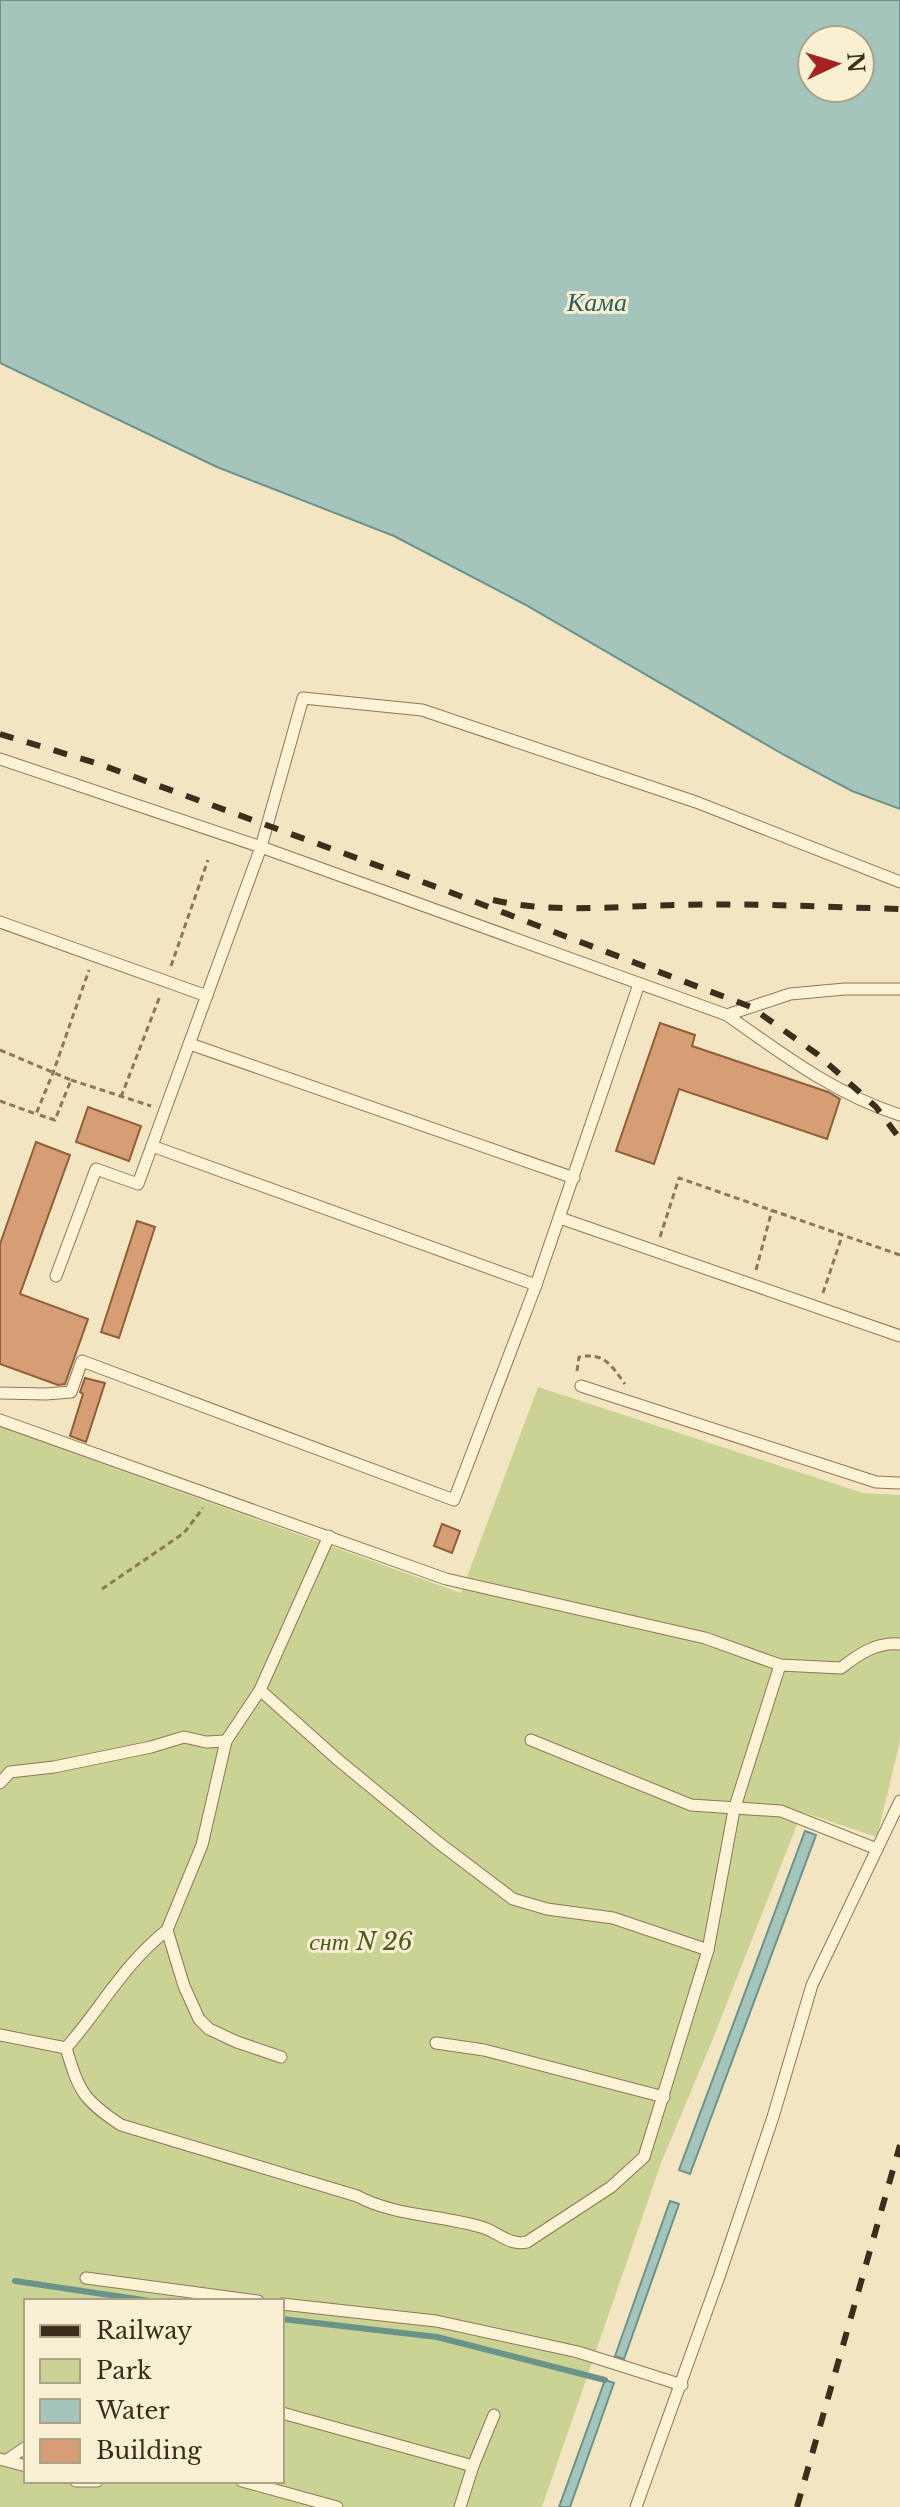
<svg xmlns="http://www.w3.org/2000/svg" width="900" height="2507" viewBox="0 0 900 2507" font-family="'Libre Baskerville',serif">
  <rect width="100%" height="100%" fill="#f3e5c2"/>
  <path fill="#cad294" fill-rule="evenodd" d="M538,1387l325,106 37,2v246l-23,96 -75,-25 -90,229 -51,122 -119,344h-542v-1080l461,166zM26,2301h256v180h-256z"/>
  <g fill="#a5c5bc" stroke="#6a948b" stroke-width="2" fill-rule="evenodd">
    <path d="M0,0h900v809l-48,-18 -66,-35 -262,-152 -130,-68 -177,-69 -217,-104zM860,40v48h-48v-48z"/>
    <path d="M805,1831l11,4 -126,339 -11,-4z"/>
    <path d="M670,2201l9,3 -55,155 -9,-3z"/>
    <path d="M605,2380l9,3 -44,124h-11z"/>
  </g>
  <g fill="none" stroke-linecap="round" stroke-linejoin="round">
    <g stroke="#6a948b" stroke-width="6">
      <path d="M15,2281l135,20"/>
      <path d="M282,2319l155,18 168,43"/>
    </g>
  </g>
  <g fill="#d59e74" stroke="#915e3a" stroke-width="2">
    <path d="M660,1023l35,12 -3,11 136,46 12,7 -13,40 -148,-50 -25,75 -38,-13z"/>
    <path d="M88,1107l53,19 -12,35 -53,-19z"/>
    <path d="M36,1142l34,13 -50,139 68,25 -23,65 -7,1 -58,-21v-120z"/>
    <path d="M137,1221l18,6 -36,111 -18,-6z"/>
    <path d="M85,1378l20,5 -19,59 -16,-6 13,-42 -3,-2z"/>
    <path d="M442,1524l18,7 -8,22 -18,-7z"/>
  </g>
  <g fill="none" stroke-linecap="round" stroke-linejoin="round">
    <defs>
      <g id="service">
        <path d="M0,759l261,88 466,168 63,-21 55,-5h55"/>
        <path d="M0,922l207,74"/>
        <path d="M727,1015c55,39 108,79 173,100"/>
        <path d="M190,1044l384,134"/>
        <path d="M152,1146l384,139"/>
        <path d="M560,1218l340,118"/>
        <path d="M56,1276l40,-107 42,15 123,-337 42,-149 119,12 274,92 204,80"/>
        <path d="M581,1386l295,96 24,1"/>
        <path d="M0,1393l46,1 25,-2 11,-31 372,139 82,-215 103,-301"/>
        <path d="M0,1420l446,159 259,59 75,27 61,3c18,-14 35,-26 59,-24"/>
        <path d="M260,1690l77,69 102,84 74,56 34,10 66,9 95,32"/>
        <path d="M531,1740l160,65 90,6 96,38"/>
        <path d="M0,1783l10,-11 44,-5 97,-20 33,-10 22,5 20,-1"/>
        <path d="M167,1930c-44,35 -65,77 -101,118 13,43 17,52 55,77l236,71c37,20 84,19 124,31 18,5 27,19 46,15l84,-55 33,-30 64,-207 26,-140 46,-145"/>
        <path d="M0,2035l66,13"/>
        <path d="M436,2043l48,7 180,47"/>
        <path d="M281,2057l-44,-15 -28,-13 -10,-10 -15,-33 -17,-56 35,-85 24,-104 34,-51 69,-154"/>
        <path d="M86,2278l172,23"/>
        <path d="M282,2304l154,17 142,31 104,33"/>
        <path d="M282,2413l191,53"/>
        <path d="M0,2459l26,7"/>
        <path d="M7,2460l19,-13"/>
        <path d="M76,2481h21"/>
        <path d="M242,2481l95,26"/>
        <path d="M460,2507l13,-41 21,-51"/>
        <path d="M636,2507l84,-233 53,-157 39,-132 88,-184"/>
      </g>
    </defs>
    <use href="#service" stroke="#8f7657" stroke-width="13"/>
    <g stroke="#8f7657" stroke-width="3" stroke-dasharray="6 4" stroke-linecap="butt">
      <path d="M171,966l37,-106"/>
      <path d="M0,1050l71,30 -16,40 -19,-6"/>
      <path d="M71,1080l80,26"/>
      <path d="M121,1097l39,-101"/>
      <path d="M0,1101l36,13 17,-41 36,-103"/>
      <path d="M660,1237l19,-59 221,77"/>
      <path d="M756,1270l16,-60"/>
      <path d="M823,1293l19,-57"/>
      <path d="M577,1371l2,-14c25,-5 32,8 46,27"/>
      <path d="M102,1589l82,-56 19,-25"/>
    </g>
    <use href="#service" stroke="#fcf2d6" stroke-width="11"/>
    <g stroke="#3d2d1d" stroke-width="6" stroke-dasharray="14 14" stroke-linecap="butt">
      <path d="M0,734l99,30 340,124 312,119 66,47 59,53 24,32"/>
      <path d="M493,900c61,14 123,6 185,5 74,-2 148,2 222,4"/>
      <path d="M797,2507l103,-362"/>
    </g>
  </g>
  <g text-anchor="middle" stroke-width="6" stroke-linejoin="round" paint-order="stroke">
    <g font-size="24" font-style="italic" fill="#4c5c21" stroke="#f9efd2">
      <text x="361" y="1950">снт N 26</text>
    </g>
    <g font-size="26" font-style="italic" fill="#2a5e5c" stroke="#f9efd2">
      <text x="597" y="311">Кама</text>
    </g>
  </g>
  <rect x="24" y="2299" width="260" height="184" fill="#f9efd2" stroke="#aea18a" stroke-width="2"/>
  <rect x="40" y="2325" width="40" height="12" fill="#3d2d1d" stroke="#aea18a" stroke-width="2"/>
  <text x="96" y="2339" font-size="24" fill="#3d2d1d">Railway</text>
  <rect x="40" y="2359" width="40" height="24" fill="#cad294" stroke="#aea18a" stroke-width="2"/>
  <text x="96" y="2379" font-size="24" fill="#3d2d1d">Park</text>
  <rect x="40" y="2399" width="40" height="24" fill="#a5c5bc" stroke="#aea18a" stroke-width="2"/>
  <text x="96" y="2419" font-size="24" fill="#3d2d1d">Water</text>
  <rect x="40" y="2439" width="40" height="24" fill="#d59e74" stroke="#aea18a" stroke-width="2"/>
  <text x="96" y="2459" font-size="24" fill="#3d2d1d">Building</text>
  <g transform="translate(836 64) rotate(86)"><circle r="38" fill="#f9efd2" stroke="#aea18a" stroke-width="2"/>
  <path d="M0-6L14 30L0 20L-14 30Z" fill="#a42220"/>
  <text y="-12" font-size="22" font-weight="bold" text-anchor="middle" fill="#3d2d1d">N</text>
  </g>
</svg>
